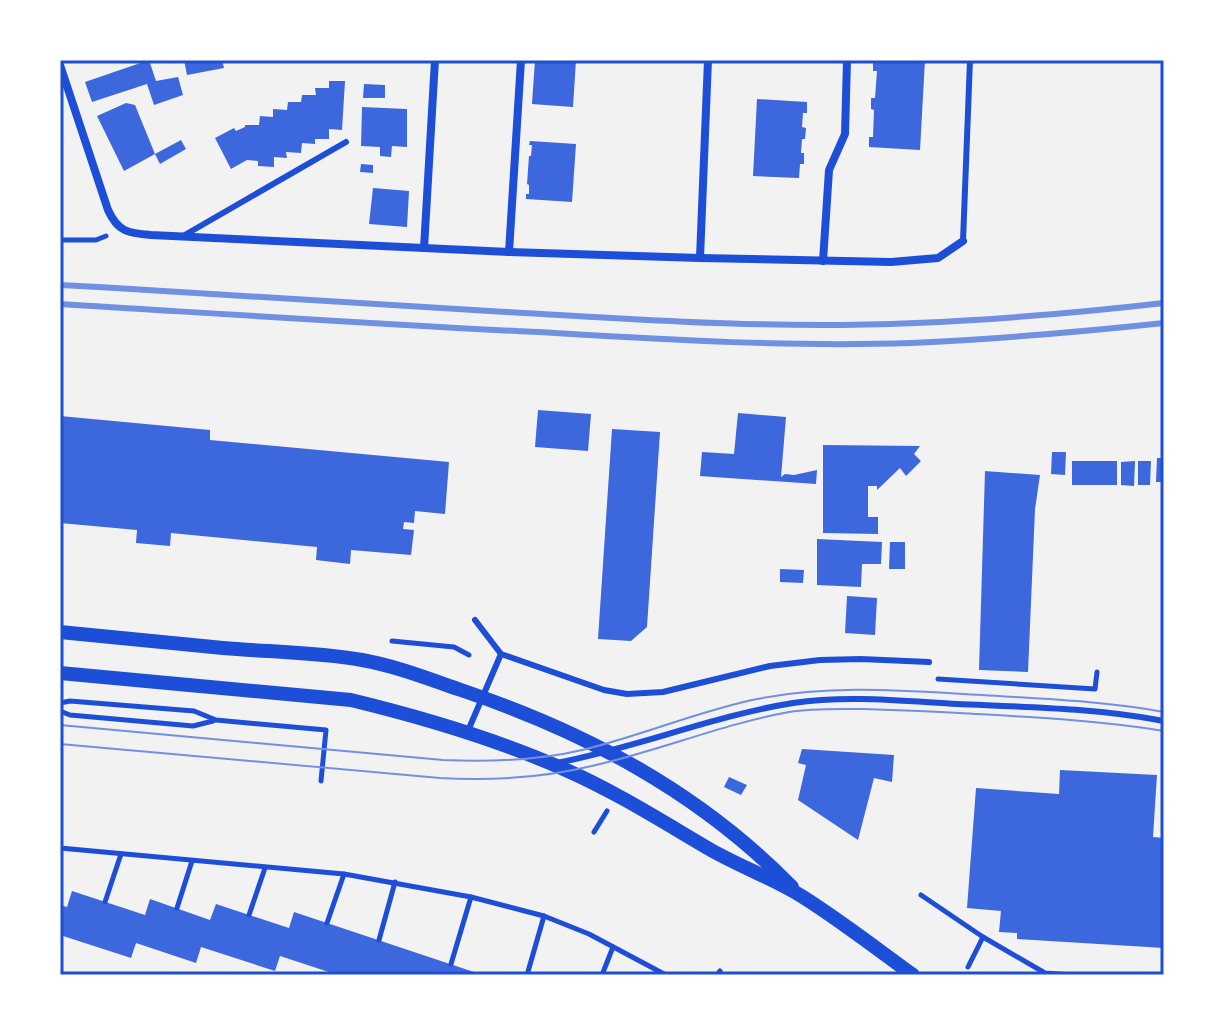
<svg xmlns="http://www.w3.org/2000/svg" width="1224" height="1035" viewBox="0 0 1224 1035" font-family="'Fira Sans',sans-serif">
  <rect width="100%" height="100%" fill="#f2f2f2"/>
  <g fill="#3d67dc">
    <path d="M149,60l7,21 22,-4 5,18 -29,10 -7,-21 -55,18 -7,-20z"/>
    <path d="M184,60h38l2,8 -37,7z"/>
    <path d="M535,60h41l-3,47 -41,-3z"/>
    <path d="M873,60h52l-5,90 -51,-3v-10h4l1,-27 -3,-1v-11h4l2,-27h-4z"/>
    <path d="M329,81h16l-3,49 -13,-1v10h-14v5l-13,-1 -1,10 -15,-1 1,6 -13,-1v10l-16,-1v-5l-11,-1 -16,9 -16,-31 19,-10 2,3 9,-4v-2h14l1,-9 13,1v-8l14,1 1,-8h13l1,-7h14l-1,-7h14z"/>
    <path d="M364,84l21,1v13h-22z"/>
    <path d="M757,99l50,3v11h-4l-1,14 4,1 -1,11h-3l-1,14h3v11h-4l-1,14 -46,-2z"/>
    <path d="M126,103l9,2 20,49 -31,17 -27,-55z"/>
    <path d="M362,107l45,2v38l-15,-1 -1,11 -11,-1v-9l-19,-1z"/>
    <path d="M181,140l5,9 -26,15 -5,-10z"/>
    <path d="M530,141l46,3 -4,58 -46,-3v-5h3v-9l-2,-1 2,-28h2l1,-11h-3z"/>
    <path d="M361,164l12,1v8l-13,-1z"/>
    <path d="M373,188l36,3 -2,36 -38,-3z"/>
    <path d="M538,410l53,4 -3,37 -53,-4z"/>
    <path d="M738,413l48,4 -5,60 4,-3 9,1 23,-5 -1,14 -116,-8 2,-24 32,2z"/>
    <path d="M60,416l150,14v10l239,22 -4,52 -30,-3 -1,12 -10,-1 -1,7 11,1 -3,25 -60,-5 -1,14 -34,-4 1,-13 -146,-14 -1,13 -34,-3 1,-13 -77,-7z"/>
    <path d="M612,429l48,3 -13,195 -16,14 -33,-2z"/>
    <path d="M823,445l97,1 -6,8 7,7 -15,15 -6,-8 -23,22v-4h-9v31h10v17l-55,-1z"/>
    <path d="M1052,452h14l-1,23 -14,-1z"/>
    <path d="M1157,458h7v24h-8z"/>
    <rect x="1072" y="461" width="45" height="24"/>
    <path d="M1135,461l-1,25 -13,-1v-23z"/>
    <path d="M1138,461h13l-1,24h-12z"/>
    <path d="M985,471l55,4 -5,34 -7,163 -49,-2z"/>
    <path d="M817,539l65,3 -1,22h-19l-1,23 -44,-2z"/>
    <path d="M890,542h15v27h-16z"/>
    <path d="M780,569l24,1 -1,13 -23,-1z"/>
    <path d="M847,596l30,2 -2,37 -30,-2z"/>
    <path d="M802,749l92,6 -2,27 -18,-4 -16,62 -60,-40 8,-35 -8,-2z"/>
    <path d="M1060,770l97,5 -4,62 11,1v110l-147,-9v-6l-18,-1 2,-21 -34,-3 9,-120 83,6z"/>
    <path d="M729,777l18,8 -6,10 -17,-8z"/>
    <path d="M72,891l73,24 5,-16 60,21 6,-16 73,24 5,-16 189,63h-145l-58,-19 -5,15 -74,-24 -5,16 -60,-20 -5,15 -71,-23v-30l7,2z"/>
  </g>
  <g fill="none" stroke-linecap="round" stroke-linejoin="round">
    <g stroke="#1d4ed8" stroke-width="5">
      <path d="M60,240h36l10,-4"/>
      <path d="M392,641l62,6 15,8"/>
      <path d="M938,679l157,10 2,-17"/>
      <path d="M60,703l10,-2 124,10 22,9 110,10 -5,51"/>
      <path d="M60,711l10,4 123,11 20,-5"/>
      <path d="M594,832l13,-21"/>
      <path d="M60,848l284,26 127,23 73,19 45,18 77,41"/>
      <path d="M921,895l62,42 62,36 28,2"/>
      <path d="M105,902l16,-48"/>
      <path d="M177,908l15,-47"/>
      <path d="M249,915l16,-47"/>
      <path d="M327,923l17,-49"/>
      <path d="M379,940l16,-58"/>
      <path d="M451,964l20,-67"/>
      <path d="M968,967l15,-30"/>
      <path d="M527,975l17,-59"/>
      <path d="M602,975l11,-28"/>
      <path d="M717,975l3,-4"/>
    </g>
    <g stroke="#1d4ed8" stroke-width="6">
      <path d="M183,236l163,-94"/>
      <path d="M963,241l7,-181"/>
      <path d="M475,620l26,34 103,36 23,4 36,-2 107,-26 50,-6 41,-1 68,3"/>
      <path d="M467,733l34,-79"/>
      <path d="M556,763c80,-15 156,-47 237,-60 54,-8 110,-2 164,1 69,3 139,4 207,17"/>
    </g>
    <g stroke="#1d4ed8" stroke-width="8">
      <path d="M60,65l48,145c10,22 20,23 43,25l358,17 191,6 191,4 47,-4 25,-17"/>
      <path d="M424,248l11,-188"/>
      <path d="M509,252l12,-192"/>
      <path d="M700,258l8,-198"/>
      <path d="M823,261l6,-91 16,-36 2,-74"/>
    </g>
    <g stroke="#1d4ed8" stroke-width="14">
      <path d="M60,632c54,5 109,11 163,16 47,4 93,4 139,12 34,6 67,19 99,30 125,42 238,102 331,197"/>
      <path d="M60,673l291,27c70,17 150,41 215,70 50,22 97,52 145,80 30,17 63,29 92,47 38,24 74,52 110,78"/>
    </g>
    <g stroke="#7290e2" stroke-width="2">
      <path d="M60,725l383,35c46,2 93,1 139,-10 59,-14 116,-39 175,-51 75,-15 150,-8 225,-4 61,4 122,6 182,17"/>
      <path d="M60,744l380,34c53,3 104,0 156,-13 65,-15 127,-41 193,-53 24,-4 49,-3 73,-3 32,1 64,2 97,4 68,4 137,7 205,18"/>
    </g>
    <g stroke="#7290e2" stroke-width="6">
      <path d="M60,285c149,8 298,18 446,27 105,6 210,13 314,13 115,0 230,-9 344,-22"/>
      <path d="M60,304c165,10 330,21 495,29 118,7 237,14 356,10 85,-4 169,-11 253,-20"/>
    </g>
  </g>
  <rect width="1224" height="1035" fill="none" stroke="#ffffff" stroke-width="124"/>
  <rect x="62" y="62" width="1100" height="911" fill="none" stroke="#1d4ed8" stroke-width="3"/>
</svg>
